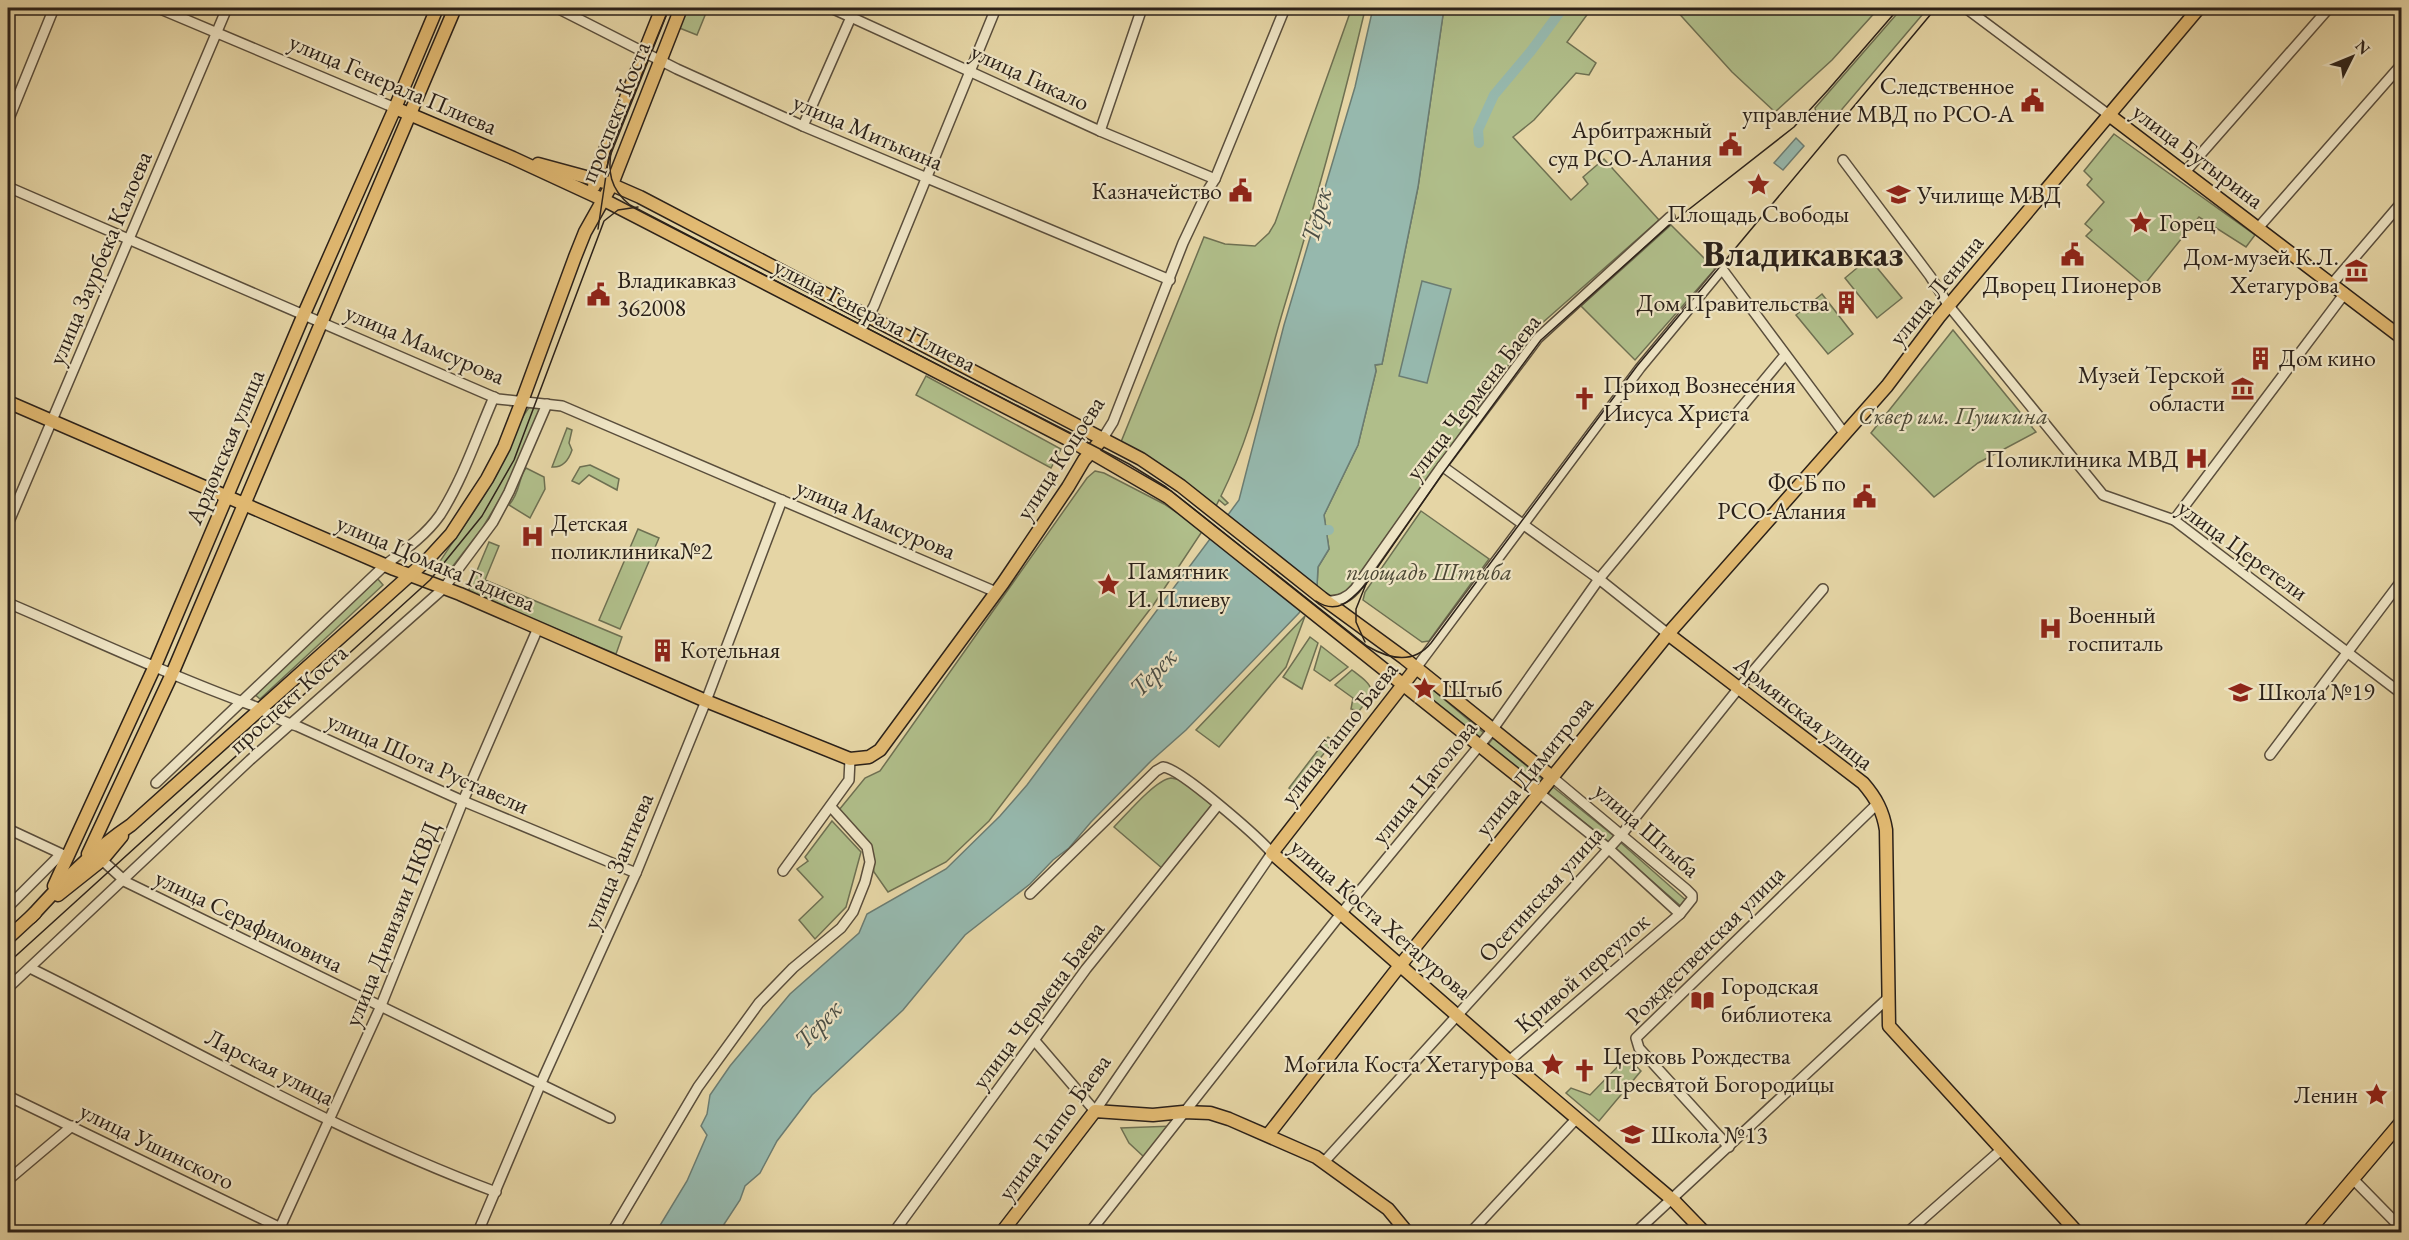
<svg xmlns="http://www.w3.org/2000/svg" width="2409" height="1240" viewBox="0 0 2409 1240" font-family="'EB Garamond',serif">
  <rect width="100%" height="100%" fill="#e5d5a5"/>
  <filter id="stains"><feTurbulence type="fractalNoise" baseFrequency=".00333" numOctaves="4"/><feColorMatrix values="0 0 0 0 .2 0 0 0 0 .09 0 0 0 0 .02 0 0 0 .5 -.17"/></filter>
  <radialGradient id="worn" r=".72"><stop offset=".6" stop-color="#630" stop-opacity="0"/><stop offset="1" stop-color="#630" stop-opacity=".3"/></radialGradient>
  <g fill="#b0be8a" stroke="#6e7052" stroke-width="1.5">
    <path d="M686,8h22l-11,27 -20,-8z"/>
    <path d="M1444,8h148l-25,34 29,21 -7,12 -13,-2 -42,47 -21,17 58,63 17,-16 -5,-7 21,-18 55,61 -127,112 -178,250 -9,10 -13,6 -15,-11 1,-20 11,-18 -5,-34 34,-70 18,-74 -1,-6 7,-1 36,-177z"/>
    <path d="M1674,8h205l-47,52 -57,52 -43,-40z"/>
    <path d="M1902,8h26l-96,113 -15,-4 -2,-9z"/>
    <path d="M1351,10l13,4c-24,101 -52,201 -82,300 -18,62 -32,124 -61,182l7,7 -3,2 -6,-5 -4,8 -34,-30 -60,-36 83,-205 21,7 30,2 14,-13 6,-10z"/>
    <path d="M2114,134l141,101 -9,12 -47,-30 -55,68 -58,-49 6,-6 -7,-6 19,-22 -17,-17 5,-6 -8,-8z"/>
    <path d="M1671,225l44,44 -80,91 -54,-54z"/>
    <path d="M1869,258l33,40 -25,20 -32,-40z"/>
    <path d="M1822,294l31,40 -25,20 -32,-39z"/>
    <path d="M1953,330l83,102 -58,31 -44,34 -63,-64z"/>
    <path d="M926,376l135,73 -10,19 -135,-73z"/>
    <path d="M531,405l11,4 -31,71 -28,47 -37,48 -5,-2 -4,-7c19,-30 42,-59 59,-90 12,-23 19,-51 35,-71z"/>
    <path d="M567,428l5,2 -3,13 3,7c-3,9 -9,18 -20,17z"/>
    <path d="M590,465l29,14 -2,11 -28,-15 -10,9 -7,-3 8,-14z"/>
    <path d="M526,468l18,9 1,12 -15,29 -21,-13c12,-14 9,-27 17,-37z"/>
    <path d="M1095,471l9,2 60,31 39,26 -49,74 -165,217 -43,41 -58,30 -14,-20 -7,-32 -28,-30 26,-32 15,-7 207,-293z"/>
    <path d="M1421,511l68,48 -60,82 -7,1 -59,-42 2,-8z"/>
    <path d="M638,529l21,9 -39,91 -21,-9z"/>
    <path d="M489,542l10,4 -14,34 137,57 -6,17 -148,-62z"/>
    <path d="M377,578l6,7 -123,114 -7,-6z"/>
    <path d="M1305,616l-19,51 -67,80 -23,-17z"/>
    <path d="M1310,637l8,6 -16,46 -19,-12z"/>
    <path d="M1321,646l27,21 -18,14 -16,-11z"/>
    <path d="M1352,670c22,17 25,18 7,41l-8,-2 2,-11 -18,-13z"/>
    <path d="M1426,684l59,50 -4,6 -61,-50z"/>
    <path d="M1328,737l6,4 -40,50 -5,-3z"/>
    <path d="M1493,738l53,44 -6,7 -53,-43z"/>
    <path d="M1171,778l10,2 32,26 -50,63 -49,-42c12,-12 41,-47 57,-49z"/>
    <path d="M1553,787l62,50 -5,6 -62,-50z"/>
    <path d="M832,821l29,31 -15,55 -31,32 -16,-19 24,-23 -26,-28 11,-8 -3,-4z"/>
    <path d="M1620,842l68,60 -5,6 -69,-60z"/>
    <path d="M1627,1057l14,14 -42,50 -33,-28 5,-5 19,7z"/>
    <path d="M1173,1126l-29,31 -15,-14 -8,-15z"/>
  </g>
  <g fill="#96b8ad" stroke="#6b7c72" stroke-width="1.5">
    <path d="M1373,8h71l-26,179 -36,177 -7,1 1,6 -18,74 -34,70 5,34 -11,18 -1,20 -18,26 -113,117 -35,31 -60,61 -22,26 -16,12 -23,24 -65,51 -62,75 -91,85 -35,46 -17,32 -15,13 -5,14 -21,32h-63l31,-51 20,-46 -6,-9 6,-12 3,-19 20,-29 60,-72 69,-61 8,-19 79,-45 54,-53 27,-31 212,-285 45,-175 71,-238z"/>
    <path d="M1796,138l8,8 -21,24 -9,-7z"/>
    <path d="M1422,281l29,8 -24,94 -28,-7z"/>
  </g>
  <path fill="#e5d5a5" d="M1225,514l94,75 -16,24 -95,-77z"/>
  <g fill="none" stroke-linecap="round" stroke-linejoin="round">
    <g stroke="#96b8ad" stroke-width="10">
      <path d="M1479,143l-1,-13 16,-35 37,-44 32,-43"/>
      <path d="M1311,531l18,-1"/>
    </g>
    <defs>
      <g id="minor">
        <path d="M158,8l237,100"/>
        <path d="M557,8l120,61 126,57 367,154"/>
        <path d="M831,8l269,123 115,48"/>
        <path d="M1967,9l142,106"/>
        <path d="M8,121l46,-113"/>
        <path d="M803,126l52,-118"/>
        <path d="M1100,131l42,-123"/>
        <path d="M1843,160l87,116 19,30 154,189 71,25 228,174"/>
        <path d="M2185,172l144,-164"/>
        <path d="M8,187l490,212 64,7 434,186"/>
        <path d="M2258,228l144,-164"/>
        <path d="M2332,284l70,-82"/>
        <path d="M860,331l14,-25 122,-298"/>
        <path d="M1103,438l10,-16 70,-179 25,-53 7,-11 70,-171"/>
        <path d="M1442,466l157,113 69,55"/>
        <path d="M2174,520l171,-227"/>
        <path d="M8,524l219,-516"/>
        <path d="M1327,601c12,0 20,-3 28,-12l84,-119 99,-132 132,-121"/>
        <path d="M8,603c80,34 160,72 243,102 16,6 29,17 46,21l166,75 173,72"/>
        <path d="M1416,668l224,-300 82,-99 122,164"/>
        <path d="M2270,755l132,-175"/>
        <path d="M156,783l229,-218c20,-15 41,-30 55,-50 23,-36 37,-79 54,-118"/>
        <path d="M1539,793l70,56 71,65"/>
        <path d="M8,829l58,27"/>
        <path d="M102,860l24,22 484,236"/>
        <path d="M783,871l66,-91 1,-21"/>
        <path d="M1030,894l126,-123 7,-4c17,1 95,70 109,86l-177,258 -60,-70"/>
        <path d="M8,907l53,-53"/>
        <path d="M30,968c154,76 305,164 466,224"/>
        <path d="M8,988l242,-228 194,-172 49,-66 16,-30 38,-88"/>
        <path d="M1509,1061l171,-147 12,-15v-4l-6,-6 -134,-112"/>
        <path d="M8,1096l281,136"/>
        <path d="M1729,1147l-90,-99 -3,-10 242,-235"/>
        <path d="M1324,1162l298,-328 116,-145 85,-100"/>
        <path d="M2352,1178l50,51"/>
        <path d="M8,1180l64,-54"/>
        <path d="M278,1232l102,-224 83,-207 75,-173"/>
        <path d="M478,1232l63,-149 95,-210 70,-172 76,-201"/>
        <path d="M612,1232l86,-145 61,-84 34,-35 48,-40 12,-16 12,-30 5,-20 -3,-15 -36,-40"/>
        <path d="M894,1232l192,-263 132,-164"/>
        <path d="M1090,1232l246,-312 157,-191 106,-150 186,-224"/>
        <path d="M1471,1232l106,-114"/>
        <path d="M1636,1232l252,-234"/>
        <path d="M1908,1232l93,-82"/>
      </g>
      <g id="major">
        <path d="M395,108l118,50 93,43 469,242 93,54 371,296"/>
        <path d="M2109,115l293,223"/>
        <path d="M538,164l70,19 32,14 501,262 40,27 141,112 82,60 148,119"/>
        <path d="M594,186l10,-33 58,-145"/>
        <path d="M8,402l386,167 66,25 246,107 144,58 19,-2 11,-7 123,-167 65,-96 16,-27 19,-22"/>
        <path d="M1668,634l195,149c13,15 20,28 23,47l3,196 188,206"/>
        <path d="M1416,668l-144,185 237,208 166,141 29,30"/>
        <path d="M88,854l84,-180 283,-666"/>
        <path d="M54,886l101,-220 149,-352 91,-206 42,-100"/>
        <path d="M58,895l44,-35 20,-24"/>
        <path d="M31,917c31,-34 61,-66 100,-92l298,-267 22,-24 36,-55 17,-32 18,-46 53,-144 10,-25 27,-48 69,-176"/>
        <path d="M8,938l27,-25"/>
        <path d="M1268,1135l126,-162 274,-339 219,-248 52,-69 260,-309"/>
        <path d="M1002,1232l93,-121 58,4 30,-3 27,1 19,6 87,38 72,52 19,23"/>
        <path d="M2308,1232l94,-111"/>
      </g>
    </defs>
    <use href="#minor" stroke="#5a4e3c" stroke-width="12"/>
    <use href="#major" stroke="#2b2119" stroke-width="15"/>
    <use href="#minor" stroke="#eee4c4" stroke-width="9"/>
    <use href="#major" stroke="#e2ba72" stroke-width="12"/>
    <g stroke="#2b2119" stroke-width="1.5">
      <path d="M612,147c-5,24 -2,42 18,58l499,259 37,23 201,159c22,13 46,19 64,-3l206,-277 299,-358"/>
      <path d="M598,229l11,-74 60,-147"/>
      <path d="M1316,601c22,15 36,-2 50,-17"/>
      <path d="M1365,642l-9,-20v-13l10,-25 77,-111 98,-133 133,-119 120,-94 34,-37 71,-82"/>
      <path d="M8,963l422,-383 52,-64 32,-56 90,-239 14,-11 20,-3"/>
    </g>
  </g>
  <defs>
    <symbol id="civic-bare" viewBox="-9 -9 18 18"><path d="M-.6-6.5H3V-4.5H.6V-3L4-1V1h2V6H-6V1h2V-1L-.6-3ZM-1.2 2.5V6h2.4V2.5Z" fill="#8f2418" stroke="#eee4c4" stroke-width="2.5" paint-order="stroke"/></symbol>
    <symbol id="sight-bare" viewBox="-9 -9 18 18"><path d="M0-6L1.8-2.2L6-1.7L2.9 1.2L3.7 5.4L0 3.3L-3.7 5.4L-2.9 1.2L-6-1.7L-1.8-2.2Z" fill="#8f2418" stroke="#eee4c4" stroke-width="2.5" paint-order="stroke"/></symbol>
    <symbol id="university-bare" viewBox="-9 -9 18 18"><path d="M0-5L7-2L0 1L-7-2ZM-4 1L0 2.5L4 1V4Q0 6-4 4Z" fill="#8f2418" stroke="#eee4c4" stroke-width="2.5" paint-order="stroke"/></symbol>
    <symbol id="museum-bare" viewBox="-9 -9 18 18"><path d="M0-6L6-3V-2H-6V-3ZM-5-1h2V3h-2ZM-1-1h2V3h-2ZM3-1h2V3H3ZM-6 4H6V6H-6Z" fill="#8f2418" stroke="#eee4c4" stroke-width="2.5" paint-order="stroke"/></symbol>
    <symbol id="building-bare" viewBox="-9 -9 18 18"><path d="M-4-6H4V6H1V3H-1V6H-4ZM-2.5-4.3h1.7v1.8h-1.7ZM.8-4.3h1.7v1.8H.8ZM-2.5-1h1.7V.8h-1.7ZM.8-1h1.7V.8H.8Z" fill="#8f2418" stroke="#eee4c4" stroke-width="2.5" paint-order="stroke"/></symbol>
    <symbol id="church-bare" viewBox="-9 -9 18 18"><path d="M-1.2-6h2.4v3.5h3.3v2.4h-3.3V6h-2.4V-.1h-3.3v-2.4h3.3Z" fill="#8f2418" stroke="#eee4c4" stroke-width="2.5" paint-order="stroke"/></symbol>
    <symbol id="hospital-bare" viewBox="-9 -9 18 18"><path d="M-5-5h3v3.5h4V-5h3V5h-3V1.5h-4V5h-3Z" fill="#8f2418" stroke="#eee4c4" stroke-width="2.5" paint-order="stroke"/></symbol>
    <symbol id="school-bare" viewBox="-9 -9 18 18"><path d="M0-5L7-2L0 1L-7-2ZM-4 1L0 2.5L4 1V4Q0 6-4 4Z" fill="#8f2418" stroke="#eee4c4" stroke-width="2.5" paint-order="stroke"/></symbol>
    <symbol id="library-bare" viewBox="-9 -9 18 18"><path d="M-6-4Q-3-5.5-.7-3.5V5Q-3 3-6 4ZM6-4Q3-5.5 .7-3.5V5Q3 3 6 4Z" fill="#8f2418" stroke="#eee4c4" stroke-width="2.5" paint-order="stroke"/></symbol>
  </defs>
  <g fill-rule="evenodd">
    <use href="#civic-bare" x="2016" y="84" width="33" height="33"/>
    <use href="#civic-bare" x="1714" y="128" width="33" height="33"/>
    <use href="#sight-bare" x="1742" y="168" width="33" height="33"/>
    <use href="#civic-bare" x="1224" y="174" width="33" height="33"/>
    <use href="#university-bare" x="1882" y="178" width="33" height="33"/>
    <use href="#sight-bare" x="2124" y="206" width="33" height="33"/>
    <use href="#civic-bare" x="2056" y="238" width="33" height="33"/>
    <use href="#museum-bare" x="2340" y="254" width="33" height="33"/>
    <use href="#civic-bare" x="582" y="278" width="33" height="33"/>
    <use href="#building-bare" x="1830" y="286" width="33" height="33"/>
    <use href="#building-bare" x="2244" y="342" width="33" height="33"/>
    <use href="#museum-bare" x="2226" y="372" width="33" height="33"/>
    <use href="#church-bare" x="1568" y="382" width="33" height="33"/>
    <use href="#hospital-bare" x="2180" y="442" width="33" height="33"/>
    <use href="#civic-bare" x="1848" y="480" width="33" height="33"/>
    <use href="#hospital-bare" x="516" y="520" width="33" height="33"/>
    <use href="#sight-bare" x="1092" y="568" width="33" height="33"/>
    <use href="#hospital-bare" x="2034" y="612" width="33" height="33"/>
    <use href="#building-bare" x="646" y="634" width="33" height="33"/>
    <use href="#sight-bare" x="1408" y="672" width="33" height="33"/>
    <use href="#school-bare" x="2224" y="676" width="33" height="33"/>
    <use href="#library-bare" x="1686" y="984" width="33" height="33"/>
    <use href="#sight-bare" x="1536" y="1048" width="33" height="33"/>
    <use href="#church-bare" x="1568" y="1054" width="33" height="33"/>
    <use href="#sight-bare" x="2360" y="1078" width="33" height="33"/>
    <use href="#school-bare" x="1616" y="1118" width="33" height="33"/>
  </g>
  <g text-anchor="middle" stroke-width="4.5" stroke-linejoin="round" paint-order="stroke">
    <g font-size="24" fill="#2b2119" stroke="#eee4c4">
      <text transform="translate(1030 77) rotate(25)" y="8">улица Гикало</text>
      <text transform="translate(393 84) rotate(23)" y="8">улица Генерала Плиева</text>
      <text transform="translate(615 112) rotate(-68)" y="8">проспект Коста</text>
      <text transform="translate(868 132) rotate(23)" y="8">улица Митькина</text>
      <text transform="translate(2198 156) rotate(37)" y="8">улица Бутырина</text>
      <text transform="translate(100 258) rotate(-67)" y="8">улица Заурбека Калоева</text>
      <text transform="translate(1936 290) rotate(-51)" y="8">улица Ленина</text>
      <text transform="translate(875 315) rotate(27)" y="8">улица Генерала Плиева</text>
      <text transform="translate(425 344) rotate(23)" y="8">улица Мамсурова</text>
      <text transform="translate(1473 397) rotate(-52)" y="8">улица Чермена Баева</text>
      <text transform="translate(225 447) rotate(-67)" y="8">Ардонская улица</text>
      <text transform="translate(1060 458) rotate(-57)" y="8">улица Коцоева</text>
      <text transform="translate(876 519) rotate(23)" y="8">улица Мамсурова</text>
      <text transform="translate(2243 550) rotate(36)" y="8">улица Церетели</text>
      <text transform="translate(436 563) rotate(23)" y="8">улица Цомака Гадиева</text>
      <text transform="translate(288 699) rotate(-42)" y="8">проспект Коста</text>
      <text transform="translate(1804 713) rotate(38)" y="8">Армянская улица</text>
      <text transform="translate(1339 733) rotate(-52)" y="8">улица Гаппо Баева</text>
      <text transform="translate(428 763) rotate(24)" y="8">улица Шота Руставели</text>
      <text transform="translate(1534 766) rotate(-51)" y="8">улица Димитрова</text>
      <text transform="translate(1424 782) rotate(-51)" y="8">улица Цаголова</text>
      <text transform="translate(1647 830) rotate(41)" y="8">улица Штыба</text>
      <text transform="translate(618 861) rotate(-67)" y="8">улица Зангиева</text>
      <text transform="translate(1541 894) rotate(-48)" y="8">Осетинская улица</text>
      <text transform="translate(1381 919) rotate(41)" y="8">улица Коста Хетагурова</text>
      <text transform="translate(249 921) rotate(26)" y="8">улица Серафимовича</text>
      <text transform="translate(392 924) rotate(-68)" y="8">улица Дивизии НКВД</text>
      <text transform="translate(1705 945) rotate(-45)" y="8">Рождественская улица</text>
      <text transform="translate(1582 973) rotate(-41)" y="8">Кривой переулок</text>
      <text transform="translate(1038 1005) rotate(-53)" y="8">улица Чермена Баева</text>
      <text transform="translate(270 1067) rotate(27)" y="8">Ларская улица</text>
      <text transform="translate(1054 1127) rotate(-54)" y="8">улица Гаппо Баева</text>
      <text transform="translate(157 1146) rotate(26)" y="8">улица Ушинского</text>
    </g>
    <g font-size="24" fill="#2b2119" stroke="#eee4c4" text-anchor="start">
      <text x="2014" y="94" text-anchor="end">Следственное<tspan x="2014" dy="28">управление МВД по РСО-А</tspan></text>
      <text x="1712" y="138" text-anchor="end">Арбитражный<tspan x="1712" dy="28">суд РСО-Алания</tspan></text>
      <text x="1222" y="199" text-anchor="end">Казначейство</text>
      <text x="1917" y="203">Училище МВД</text>
      <text x="1758" y="222" text-anchor="middle">Площадь Свободы</text>
      <text x="2159" y="231">Горец</text>
      <text x="2339" y="265" text-anchor="end">Дом-музей К.Л.<tspan x="2339" dy="28">Хетагурова</tspan></text>
      <text x="617" y="288">Владикавказ<tspan x="617" dy="28">362008</tspan></text>
      <text x="2072" y="293" text-anchor="middle">Дворец Пионеров</text>
      <text x="1829" y="311" text-anchor="end">Дом Правительства</text>
      <text x="2279" y="366">Дом кино</text>
      <text x="2225" y="383" text-anchor="end">Музей Терской<tspan x="2225" dy="28">области</tspan></text>
      <text x="1603" y="393">Приход Вознесения<tspan x="1603" dy="28">Иисуса Христа</tspan></text>
      <text x="2179" y="467" text-anchor="end">Поликлиника МВД</text>
      <text x="1846" y="491" text-anchor="end">ФСБ по<tspan x="1846" dy="28">РСО-Алания</tspan></text>
      <text x="551" y="531">Детская<tspan x="551" dy="28">поликлиника№2</tspan></text>
      <text x="1127" y="579">Памятник<tspan x="1127" dy="28">И. Плиеву</tspan></text>
      <text x="2068" y="623">Военный<tspan x="2068" dy="28">госпиталь</tspan></text>
      <text x="680" y="658">Котельная</text>
      <text x="1442" y="697">Штыб</text>
      <text x="2258" y="700">Школа №19</text>
      <text x="1721" y="994">Городская<tspan x="1721" dy="28">библиотека</tspan></text>
      <text x="1603" y="1064">Церковь Рождества<tspan x="1603" dy="28">Пресвятой Богородицы</tspan></text>
      <text x="1534" y="1072" text-anchor="end">Могила Коста Хетагурова</text>
      <text x="2358" y="1103" text-anchor="end">Ленин</text>
      <text x="1651" y="1143">Школа №13</text>
    </g>
    <g font-size="24" font-style="italic" fill="#4c4835" stroke="#eee4c4">
      <text x="1953" y="424">Сквер им. Пушкина</text>
      <text x="1429" y="580">площадь Штыба</text>
    </g>
    <g font-size="26" font-style="italic" fill="#4b4e45" stroke="#eee4c4">
      <text transform="translate(1316 215) rotate(-75)" y="9">Терек</text>
      <text transform="translate(1153 672) rotate(-46)" y="9">Терек</text>
      <text transform="translate(818 1024) rotate(-46)" y="9">Терек</text>
    </g>
    <g font-size="36" font-weight="bold" fill="#2b2119" stroke="#eee4c4">
      <text x="1803" y="266">Владикавказ</text>
    </g>
  </g>
  <rect width="2409" height="1240" fill="none" stroke="#e5d5a5" stroke-width="30"/>
  <rect x="9" y="9" width="2391" height="1222" fill="none" stroke="#2b2119" stroke-width="3"/>
  <rect x="15" y="15" width="2379" height="1210" fill="none" stroke="#2b2119" stroke-width="1.5"/>
  <g transform="translate(2352 57) rotate(47)" stroke="#eee4c4" stroke-width="4.5" paint-order="stroke">
  <path d="M0-4.5L10 22L0 15L-10 22Z" fill="#2b2119"/>
  <text y="-9" font-size="16" font-weight="bold" text-anchor="middle" fill="#2b2119">N</text>
  </g>
  <rect width="100%" height="100%" filter="url(#stains)"/>
  <rect width="100%" height="100%" fill="url(#worn)"/>
</svg>
